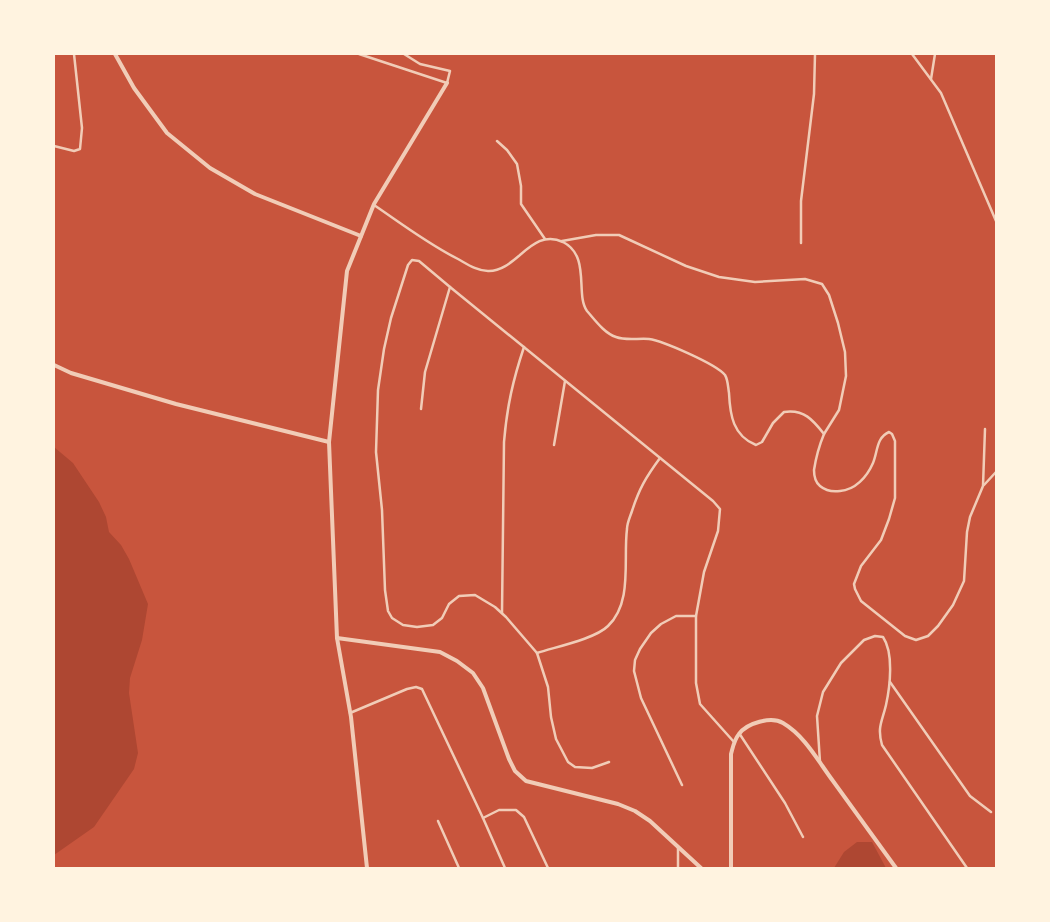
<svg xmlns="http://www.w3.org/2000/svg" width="1050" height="922" viewBox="0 0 1050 922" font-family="Raleway,sans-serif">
  <rect width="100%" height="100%" fill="#c8553d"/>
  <g fill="#ae4732">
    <path d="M54,447l19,16 26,39 7,15 3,15 12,13 8,14 19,45 -6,36 -12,38 -1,15 9,60 -4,16 -40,58 -40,28z"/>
    <path d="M857,842h15l14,26h-52l10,-16z"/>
  </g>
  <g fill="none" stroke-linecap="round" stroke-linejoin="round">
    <g stroke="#f1ccb7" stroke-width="2.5">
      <path d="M359,54l88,29 3,-12 -30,-7 -16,-10"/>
      <path d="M912,54l29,39 55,128"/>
      <path d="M931,79l4,-25"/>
      <path d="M497,141l10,9 10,14 4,22v18l24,35"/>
      <path d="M54,146l20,5 6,-2 2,-21 -8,-74"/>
      <path d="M374,205c28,19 54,39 84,54 9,5 19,12 30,12 29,1 43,-44 75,-29 28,14 12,53 24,69 8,9 17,22 29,26 10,4 22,1 33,2 14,2 67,25 76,36 3,5 3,12 4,18 1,22 4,43 27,52l6,-3 11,-19 11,-11c20,-3 29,8 40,22 -5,12 -8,23 -10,36 0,6 1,12 6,16 6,5 13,6 20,5 15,-1 27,-14 33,-28 5,-12 3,-25 16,-31l3,2 3,7v57l-6,21 -8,21 -20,26 -7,18 1,5 6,12 44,35 11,4 12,-4 10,-10 15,-21 11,-24 3,-49 3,-15 13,-31 2,-57"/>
      <path d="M562,241l34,-6h23l67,31 33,11 36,5 50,-3 17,5 7,11 9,28 7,29 1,24 -7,34 -15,24"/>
      <path d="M801,243v-42l13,-107 1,-40"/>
      <path d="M421,409l4,-37 25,-85"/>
      <path d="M554,445l11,-64"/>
      <path d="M984,485l12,-13"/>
      <path d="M502,613l2,-171c3,-36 9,-62 20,-95"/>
      <path d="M537,653c18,-6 58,-14 71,-27 25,-24 15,-66 19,-97 0,-6 3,-12 5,-18 7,-22 14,-34 28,-53"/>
      <path d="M890,682l80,114 21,16"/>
      <path d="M350,713l57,-24 9,-2 6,2 61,129"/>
      <path d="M739,733l46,70 18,34"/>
      <path d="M609,762l-17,6 -17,-1 -7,-5 -12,-23 -5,-22 -3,-30 -11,-34 -31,-36 -11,-10 -20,-12 -16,1 -10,8 -7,14 -9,7 -16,2 -14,-2 -11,-7 -4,-7 -3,-21 -3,-80 -6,-58 2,-62 6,-41 7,-31 17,-53 4,-5 7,1 31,26 263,214 7,8 -2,22 -14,41 -8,44v67l4,21 34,38"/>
      <path d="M820,762l-3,-46 6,-24 18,-29 23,-23 11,-4 8,1c11,16 7,50 3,68 -4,17 -9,22 -4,40l85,123"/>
      <path d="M682,785l-41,-87 -7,-27 1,-11 5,-11 11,-16 10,-9 15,-8h20"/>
      <path d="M438,821l21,47"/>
      <path d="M678,847v21"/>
      <path d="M505,868l-22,-50 16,-8h17l8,7 24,51"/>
    </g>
    <g stroke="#f1ccb7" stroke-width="4">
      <path d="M115,54l19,34 33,45 43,35 45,26 106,42"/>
      <path d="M447,83l-73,121 -27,67 -18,171 8,196 103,14 17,9 16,12 10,15 26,71 6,12 11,10 92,23 17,7 15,10 51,47"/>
      <path d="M54,365l17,8 105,31 153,38"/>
      <path d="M337,638l14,79 16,151"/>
      <path d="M731,868v-114c2,-7 3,-14 8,-20 8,-11 32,-18 44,-11 22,13 35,38 50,58 21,29 42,58 63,87"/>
    </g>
  </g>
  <rect width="1050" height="922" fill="none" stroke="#fff3e0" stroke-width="110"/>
</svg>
